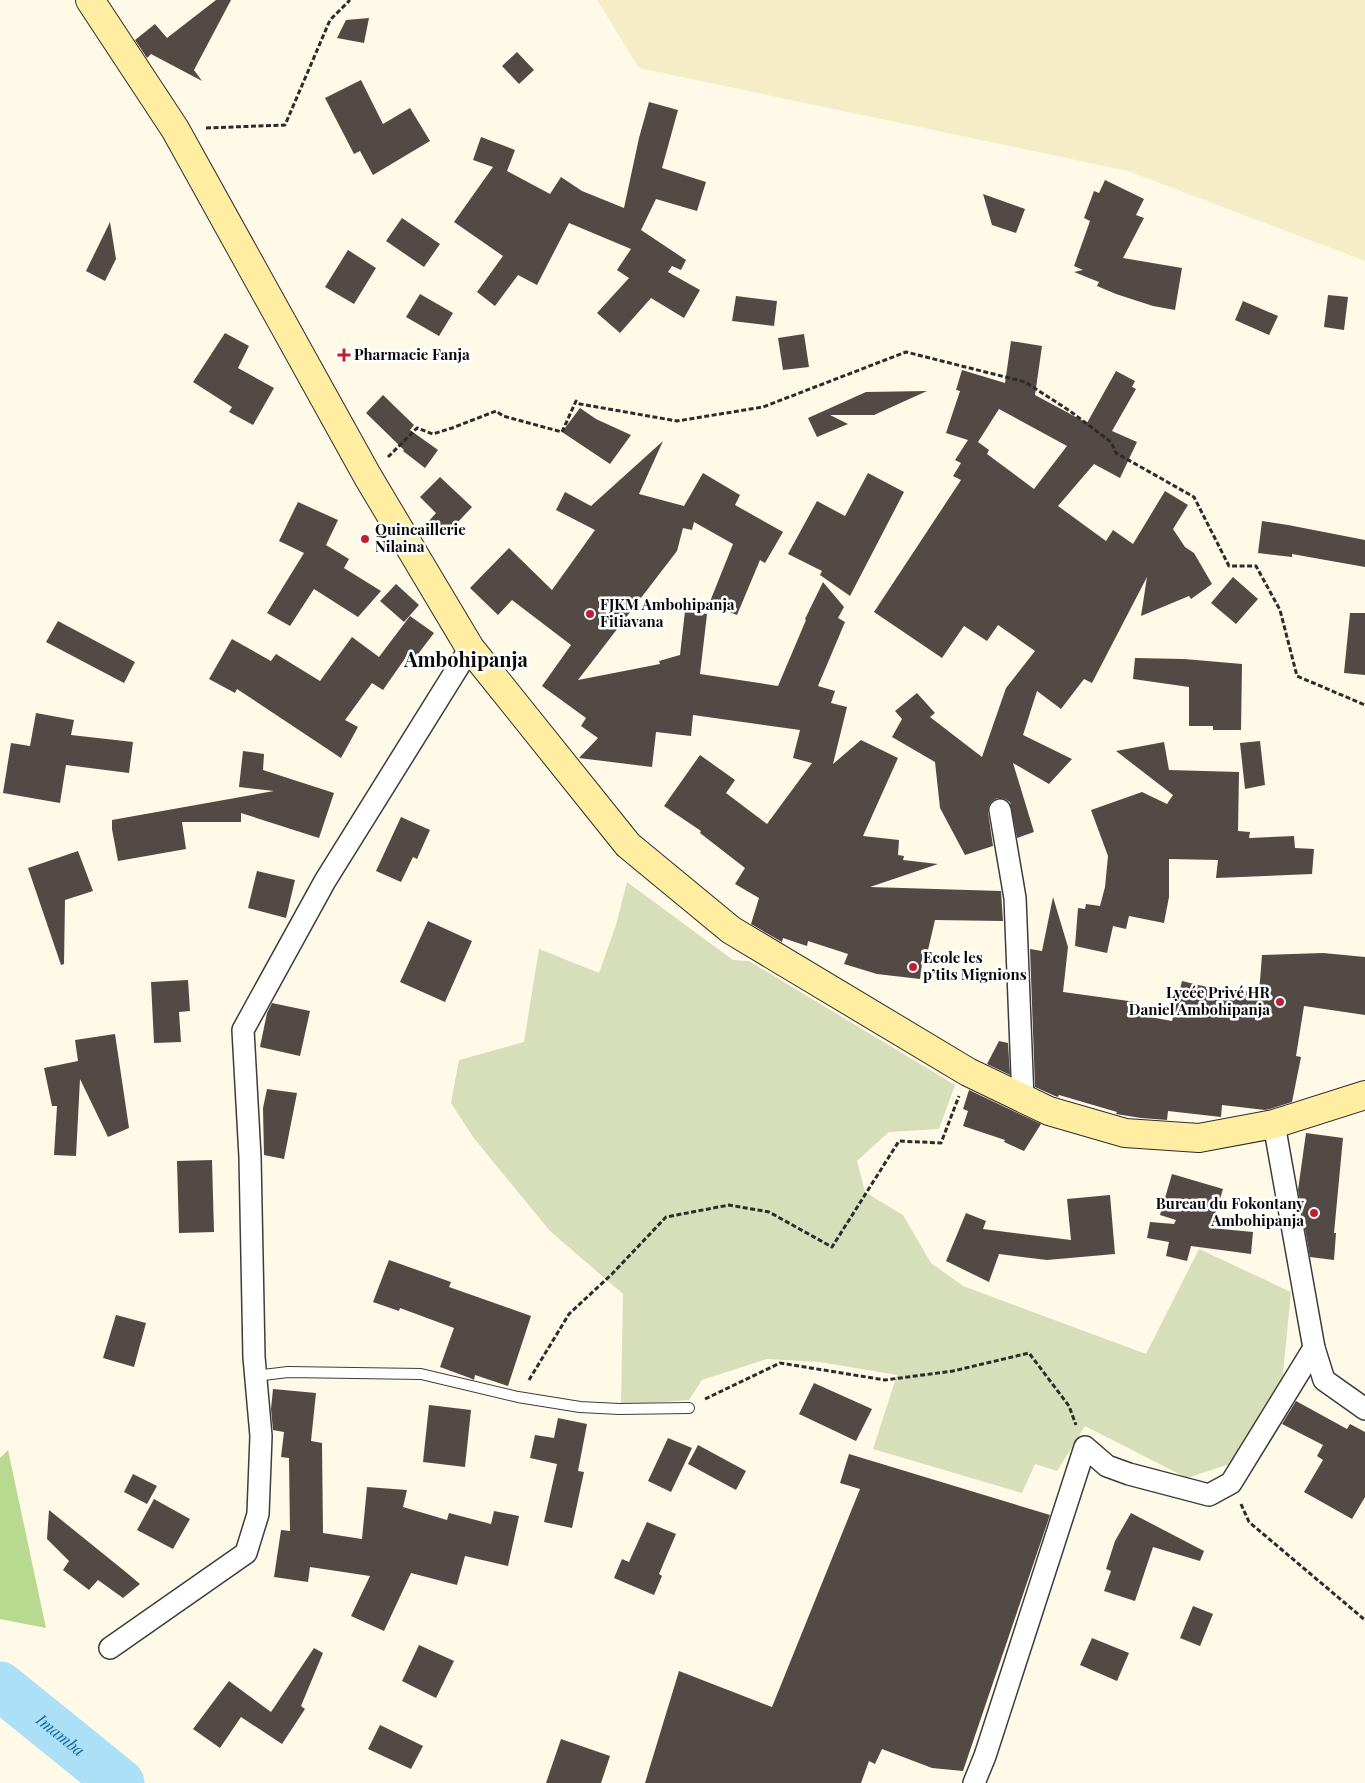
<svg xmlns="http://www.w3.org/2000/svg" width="1365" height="1783" viewBox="0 0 1365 1783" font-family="'Playfair Display',serif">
  <rect width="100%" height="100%" fill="#fff9e7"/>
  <path fill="#f5edc8" d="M597,0h768v261l-237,-90 -489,-103z"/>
  <path fill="#b7da90" d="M8,1450l38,178 -46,-9v-161z"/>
  <path fill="#d6dfba" d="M627,882l106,78 16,1 206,124 -16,44 -50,3 -32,29 8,31 38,23 28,48 32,23 183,68 53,-105 92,43 -9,92 -49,79 -46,15 -102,-52 -28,45 -22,-7 -13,29 -149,-44 24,-74 -77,-13 -53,-3 -65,21 -13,20 -68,5 2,-111 -73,-63 -77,-94 -22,-34 8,-43 65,-18 15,-93 60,24 17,-48z"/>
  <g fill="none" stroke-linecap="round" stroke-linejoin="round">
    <path stroke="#abe0f7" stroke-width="49" id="s1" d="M0,1686l120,97"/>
  </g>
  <g fill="#534a46" fill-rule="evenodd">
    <path d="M216,0h15l-37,70 8,11 -51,-27 -4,4 -12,-18 20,-16 12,14z"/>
    <path d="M369,18l-5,25 -27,-5 9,-18z"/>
    <path d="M517,52l17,18 -15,14 -17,-18z"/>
    <path d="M361,80l22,44 27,-16 20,33 -57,34 -13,-24 -6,3 -29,-56z"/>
    <path d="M649,102l29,8 -16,58 44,14 -9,29 -41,-12 -15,31 45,30 -5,10 -9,-4 -4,6 32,18 -16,28 -33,-20 -31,35 -23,-20 32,-35 -12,-8 14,-21 -62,-26 -32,62 -19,-10 -23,31 -18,-14 26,-36 -49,-34 39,-55 -20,-7 8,-23 34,13 -8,21 43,23 11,-17 21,14 42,17 15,-70z"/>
    <path d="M1105,180l39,19 -8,16 8,3 -21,40 59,10 -7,42 -22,-4 -37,-12 -19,-8 2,-4 -25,-10 9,-2 -9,-4 16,-45 -6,-3 10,-27 5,2z"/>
    <path d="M983,194l42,15 -9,24 -24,-8z"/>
    <path d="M402,218l38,26 -16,23 -38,-26z"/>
    <path d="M110,222l6,37 -11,22 -19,-10z"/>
    <path d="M348,250l28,18 -22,36 -29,-17z"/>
    <path d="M420,294l33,19 -14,23 -33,-19z"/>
    <path d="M1328,295l20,2 -4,33 -20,-3z"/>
    <path d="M736,296l41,5 -3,25 -42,-5z"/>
    <path d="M1243,301l35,15 -9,19 -34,-15z"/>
    <path d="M225,333l24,13 -11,22 36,20 -21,37 -24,-13 3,-5 -39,-25z"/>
    <path d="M804,334l5,33 -26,3 -5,-32z"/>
    <path d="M1011,341l31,5 -7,49 52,28 29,-52 19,10 -3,6 4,2 -24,42 25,11 -17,36 -26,-14 -36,42 48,35 7,-11 20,14 32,-53 23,14 -15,24 12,18 9,6 18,31 -21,15 -2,-3 -48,20 6,-39 -55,106 -8,-4 -23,30 -24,-18 -14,44 49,24 -23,25 -36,-21 21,69 -17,6 -7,-36 -5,-3 -8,-1 -5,3 -3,4 -1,7 5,34 -28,9 -25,-47 -5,-46 -43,-25 10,-18 -7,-8 22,-18 18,20 -5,4 52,40 24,-69 29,-37 -37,-26 -11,16 -23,-15 -22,32 -68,-46 87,-132 -8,-4 8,-13 -6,-3 13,-20 -22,-7 14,-42 -4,-1 6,-20 43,13zM999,409l68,37 -33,43 -47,-35 2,-4 -11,-8z"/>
    <path d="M927,391l-53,24h-44l18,9 -31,13 -9,-19 58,-26z"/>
    <path d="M383,395l31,30 -4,5 28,20 -13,18 -22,-17 1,-1 -38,-37z"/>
    <path d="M580,408l16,11 35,16 -21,29 -48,-32z"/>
    <path d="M663,441l-24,53 45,12 19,-33 37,22 -5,10 48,27 -18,31 -5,-3 -23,55 -28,-11 24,-60 -39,-22 -2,8 -9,-2 -6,23 -99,129 82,-16 -1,-3 21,-6 5,-44 22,3 -7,60 78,12 28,-66 -1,-1 18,-37 21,25 -6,11 7,4 -27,64 17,5 -4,12 16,4 -14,57 28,-24 37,18 -35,78 36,4 -1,15 6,1 -1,4 35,4 -68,23 131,4 2,30 -68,-1 -7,30 -4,-1 -4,30 -43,-5 -33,-10 4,-10 -40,-13 -1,5 -24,-8 -1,4 -31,-18 8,-26 -24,-14 10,-16 -45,-35 1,-2 -37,-25 36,-51 35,25 -9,13 41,31 45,-61 -19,-5 7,-28 -107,-15 -2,21 -35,-4 -4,35 -73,-9 19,-20 -17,-12 5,-8 -44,-32 29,-41 -59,-45 -14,15 -28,-27 39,-40 43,42 43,-60 -39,-20 9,-18 26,14z"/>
    <path d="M868,473l36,19 -54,104 -30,-21 2,-4 -34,-17 29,-53 28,15z"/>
    <path d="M440,477l32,30 -28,30 -16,-15 8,-9 -16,-16z"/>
    <path d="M298,502l40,18 -12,25 23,14 -5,9 37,23 -23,26 -44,-28 -24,37 -23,-13 37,-60 -25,-12z"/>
    <path d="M1262,521l26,4 77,15v27l-73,-13v3l-34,-4z"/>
    <path d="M1233,577l25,22 -22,25 -25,-21z"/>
    <path d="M396,584l23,21 -15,17 -24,-21z"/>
    <path d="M1350,613h15v62l-21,-2z"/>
    <path d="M410,616l24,17 -22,29 -6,-5 -23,33 -11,-7 -27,37 13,7 -17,31 -104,-69 -2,4 -26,-14 23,-40 39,22 5,-7 44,27 32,-44 27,20z"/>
    <path d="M58,621l77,41 -11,21 -78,-41z"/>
    <path d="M1135,658l49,1 58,5 -1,66h-28v-4h-24v-39l-56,-8z"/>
    <path d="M36,713l38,7 -3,15 62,7 -4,31 -63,-8 -6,38 -57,-10 8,-50 19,3z"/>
    <path d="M1260,741l5,44 -20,4 -5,-46z"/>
    <path d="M1164,742l5,28 70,2 -1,59 12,1 -1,6 45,-2 1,12 19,1 -2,25 -96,4 2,-18 -49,-1v38l-5,26 -35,-7 -3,13 -13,-3 -6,27 -32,-7 3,-38 7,1 1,-5 14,2 5,-19 3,-31 -17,-46 51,-18 25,12 6,-9 -57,-44z"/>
    <path d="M243,751l21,3 -1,16 71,23 -15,45 -78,-25v9h-59l4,27 -68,12 -6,-32v-9l162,-29 -35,-4z"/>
    <path d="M401,817l29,13 -13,29 -4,-2 -12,25 -25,-11z"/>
    <path d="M78,851l15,40 -28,9 -1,64 -3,1 -33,-97z"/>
    <path d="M257,871l38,9 -9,38 -38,-10z"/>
    <path d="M1053,897l15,50 -5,45 73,10 -2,12 38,7 10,-40 54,13 1,-4 22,3 3,-38 61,-2 42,4v58l-61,-9 -8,50 5,1 -9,45 -22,7 -5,1 -43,-5 -1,12 -53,-6 -1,9 -26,-2 -25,-4 1,-2 -58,-17 -1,2 -3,-1 -20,-9 -5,-138 12,2z"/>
    <path d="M428,921l44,20 -27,61 -45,-20z"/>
    <path d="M188,980l2,31 -11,1 2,30 -27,1 -3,-61z"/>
    <path d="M272,1003l38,8 -10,45 -40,-9 7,-34z"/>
    <path d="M115,1034l14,94 -21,9 -28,-58 -4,77 -22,-1 3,-49h-5l-8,-38 34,-7 -3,-21z"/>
    <path d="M999,1041l9,2 2,32 -23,-11z"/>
    <path d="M267,1089l30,4 -13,66 -20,-4 -1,-47z"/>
    <path d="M969,1090l72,34 -17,27 -20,-9 1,-2 -42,-14 5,-15 -5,-2z"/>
    <path d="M1306,1133l37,5 -9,95h2l-2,27 -24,-3 -12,-67z"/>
    <path d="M212,1160l2,72 -35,1 -2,-72z"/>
    <path d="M1172,1174l51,15 -12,39 42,4 -2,22 -60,-8 -4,15 -21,-5 3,-14 -22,-4 3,-16 24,2 2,-4 -16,-5z"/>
    <path d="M1110,1195l5,59 -68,6 -48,-6 -10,28 -43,-21 20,-48 20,8 -3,8 88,11 -4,-41z"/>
    <path d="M389,1260l62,22 -2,5 82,29 -23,70 -33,-11 -1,5 -4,-2 -30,-11 14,-39 -54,-20 -1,3 -26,-9z"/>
    <path d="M116,1315l30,8 -12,44 -31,-9z"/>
    <path d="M814,1383l58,26 -16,32 -57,-27z"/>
    <path d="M273,1389l43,4 -5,48 11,2 1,90 39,6 5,-52 40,3 -4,17 44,13 2,-7 42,11 3,-13 25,5 -11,50 -43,-10 -8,29 -46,-12 -27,58 -33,-15 19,-40 -60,-9 -2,15 -34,-5 7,-47 9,1 -1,-73 -8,-1 3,-25 -11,-2 -2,-21z"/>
    <path d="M1296,1401l51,28 3,-5 15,8v65l-13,22 -48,-27 19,-32 -6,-4 6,-11 -41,-21z"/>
    <path d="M429,1405l42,5 -6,57 -42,-5z"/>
    <path d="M558,1418l29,6 -9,47 6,1 -12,56 -28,-6 13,-58 -27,-6 5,-23 19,3z"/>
    <path d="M668,1438l24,10 -21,44 -23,-11z"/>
    <path d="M698,1445l48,26 -10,19 -48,-26z"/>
    <path d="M849,1454l201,61 -87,256 -31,-3 -50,-19 -7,15 -6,-3 -8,22h-216l34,-112 93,36 88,-218 -20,-6z"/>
    <path d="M133,1474l24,12 -10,18 -23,-12z"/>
    <path d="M154,1499l36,20 -17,30 -36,-19z"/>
    <path d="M49,1510l78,63 13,11 -17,14 -25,-18 -9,10 -26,-20 6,-9 -22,-22z"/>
    <path d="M1131,1513l73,38 -4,10 -47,-14 -18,54 -31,-10 7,-20 -5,-2 9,-28z"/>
    <path d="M647,1522l29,12 -17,40 3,2 -8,19 -40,-17 8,-19 7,3z"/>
    <path d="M1193,1606l20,8 -13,32 -20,-8z"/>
    <path d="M1092,1638l37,15 -12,28 -37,-16z"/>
    <path d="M419,1645l35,16 -18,37 -34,-17z"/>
    <path d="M314,1648l9,5 -22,53 4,3 -23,35 -41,-27 -21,31 -27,-19 36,-48 42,31z"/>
    <path d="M380,1725l43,21 -12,23 -43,-20z"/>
    <path d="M561,1739l49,17 -9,27h-55z"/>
  </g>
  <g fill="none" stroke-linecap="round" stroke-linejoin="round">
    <defs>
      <path id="lane" d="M255,1376l33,-4 133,2 97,23 62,10 39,2 70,-1"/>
      <g id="street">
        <path d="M1000,810l15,88 8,201"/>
        <path d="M1274,1124l40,224 10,32 41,29"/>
        <path d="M110,1648l136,-95 12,-39 3,-78 -7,-79 -4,-200 -7,-127 82,-149 145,-233"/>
        <path d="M974,1783l11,-27 100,-309 22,19 22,8 80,21 22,-12 83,-135"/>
      </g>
      <path id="secondary" d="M90,0l85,129 193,348 102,171 158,197 103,85 237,142 81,39 76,22 74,5 75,-14 91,-29"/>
    </defs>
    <use href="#lane" stroke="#3d3d3d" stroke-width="12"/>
    <use href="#street" stroke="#3d3d3d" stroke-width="24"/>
    <use href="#secondary" stroke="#2c2c2c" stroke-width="30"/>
    <g stroke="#2c2c2c" stroke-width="3" stroke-dasharray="5 2.5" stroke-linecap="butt">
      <path d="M206,128l79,-3 45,-105 20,-20"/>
      <path d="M388,457l29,-29 16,6 19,-6 44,-17 7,5 59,16 14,-31 4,3 97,17 86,-14 143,-55 119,30 45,29 41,31 5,11 78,44 35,69h27l24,44 17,66 68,29"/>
      <path d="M529,1380l40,-66 43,-40 54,-57 63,-12 40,7 63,35 67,-106 42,2 18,-47"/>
      <path d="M705,1399l75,-36 105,17 68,-9 76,-18 40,53 7,19"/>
      <path d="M1241,1504l8,18 116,98"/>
    </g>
    <use href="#lane" stroke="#fff" stroke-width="10"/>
    <use href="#street" stroke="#fff" stroke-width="21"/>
    <use href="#secondary" stroke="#ffeea2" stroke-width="28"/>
  </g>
  <g fill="#bc2133" stroke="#fff" stroke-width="2">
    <path d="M341.5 347.5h5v5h5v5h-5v5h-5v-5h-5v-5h5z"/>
    <circle cx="365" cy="539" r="5"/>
    <circle cx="590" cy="614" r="5"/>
    <circle cx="913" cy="967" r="5"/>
    <circle cx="1280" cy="1002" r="5"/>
    <circle cx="1314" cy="1213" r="5"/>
  </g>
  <g text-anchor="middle" stroke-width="5" stroke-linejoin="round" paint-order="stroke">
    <g font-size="15" font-weight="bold" fill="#0a0a0a" stroke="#fff" text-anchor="start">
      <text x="354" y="360">Pharmacie Fanja</text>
      <text x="375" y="535">Quincaillerie<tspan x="375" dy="17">Nilaina</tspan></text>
      <text x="600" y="610">FJKM Ambohipanja<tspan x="600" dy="17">Fitiavana</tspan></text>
      <text x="923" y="963">Ecole les<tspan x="923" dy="17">p’tits Mignions</tspan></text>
      <text x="1270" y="998" text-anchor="end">Lycée Privé HR<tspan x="1270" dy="17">Daniel Ambohipanja</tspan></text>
      <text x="1304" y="1209" text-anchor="end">Bureau du Fokontany<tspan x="1304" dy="17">Ambohipanja</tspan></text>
    </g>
    <g font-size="16" font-style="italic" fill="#126a9d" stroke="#fff">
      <text dy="6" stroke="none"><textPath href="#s1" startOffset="78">Imamba</textPath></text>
    </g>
    <g font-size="20" font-weight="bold" fill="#0a0a0a" stroke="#fff">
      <text x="466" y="667">Ambohipanja</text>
    </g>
  </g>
</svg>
